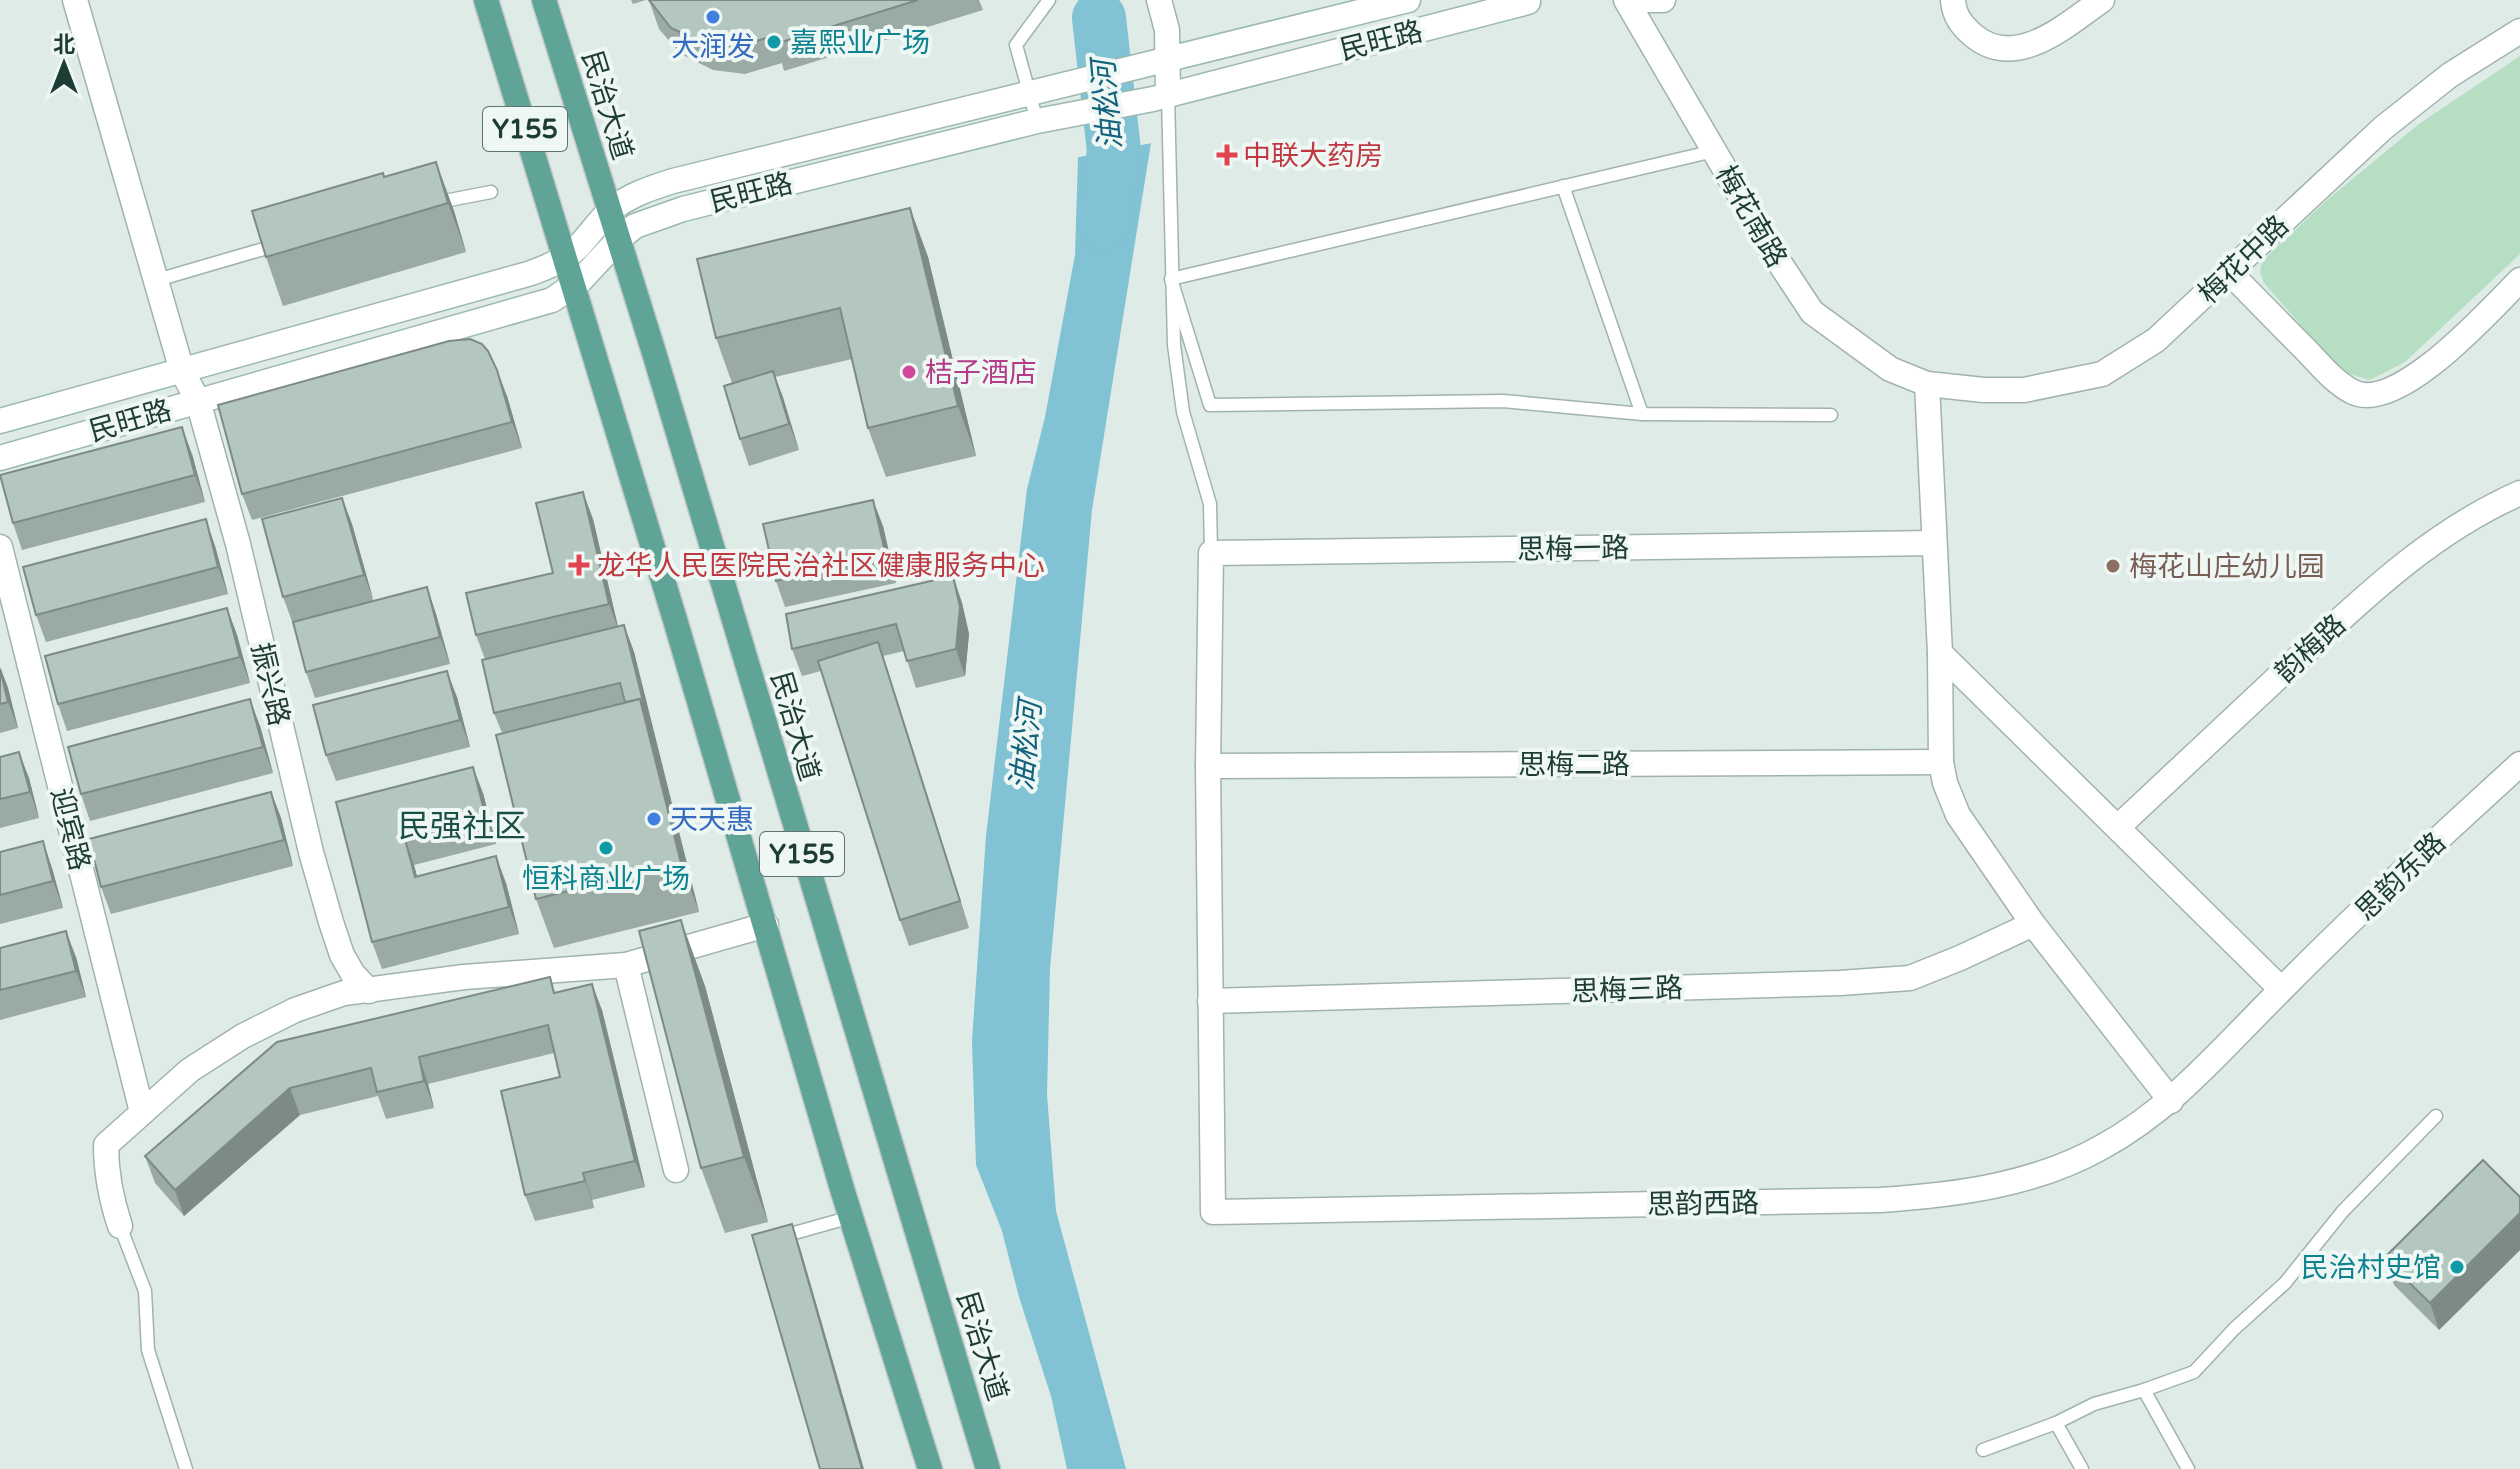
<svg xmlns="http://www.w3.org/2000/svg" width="2520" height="1469" viewBox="0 0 2520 1469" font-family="'Varela Round','Noto Sans SC',sans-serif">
  <rect width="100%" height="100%" fill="#deebe6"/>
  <path fill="#b5dec3" d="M2520,56v198l-115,108 -35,18 -28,-8 -78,-89 -4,-11 2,-11 64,-60 93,-77z"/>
  <path fill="#81c2d5" d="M1151,143l-59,367 -42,458 -3,127 9,116 70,258h-59l-16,-73 -32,-99 -17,-66 -26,-66 -4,-124 14,-205 41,-347 18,-72 30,-162 3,-98z"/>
  <path fill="#deebe6" d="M1151,139v4l-77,15 3,-5z"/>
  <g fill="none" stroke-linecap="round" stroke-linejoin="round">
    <path stroke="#81c2d5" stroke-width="54" d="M1099,18l15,133 -10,72"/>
    <defs>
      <g id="service">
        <path d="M1168,95l6,250 9,67 27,92 1,49"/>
        <path d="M1037,121l-21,-76 33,-45"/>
        <path d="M1714,151l-543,128 39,126 293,-4 139,13 189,1"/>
        <path d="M1563,186l79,228"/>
        <path d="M434,203l57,-11"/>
        <path d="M157,280l120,-35"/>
        <path d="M120,1226l25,65 3,59 38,119"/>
        <path d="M780,1237l71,-20"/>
        <path d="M2144,1390l44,79"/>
        <path d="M2056,1423l26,46"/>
        <path d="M1983,1450l73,-27 38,-19 50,-14 50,-18 40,-43 51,-46 58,-72 93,-95"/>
      </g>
      <g id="minor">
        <path d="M75,0l107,371 16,30 40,143 73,308 20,70 11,33 11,19 16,17"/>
        <path d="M1159,0l8,30 1,65"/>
        <path d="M1626,0l153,262 33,50 78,57 37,15 57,6h40l78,-16 54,-34 227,-212 67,-53 70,-44"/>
        <path d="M1635,0h28"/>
        <path d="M1953,0c1,16 9,26 21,36 43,35 93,-12 128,-36"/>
        <path d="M2229,272c25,25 49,50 74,75 15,15 30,35 50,45 45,22 137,-82 167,-112"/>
        <path d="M1927,384l13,269 1,109 4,21 13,32 75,109 138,177"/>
        <path d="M1934,543l-723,10 -3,213 5,446 667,-12c76,-5 155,-15 222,-53 72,-39 123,-102 181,-159 76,-77 157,-151 237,-224"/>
        <path d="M0,547l142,565"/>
        <path d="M1940,653l341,336"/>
        <path d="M1208,766l733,-4"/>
        <path d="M2118,827c58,-54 116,-109 174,-163 70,-65 139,-132 228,-171"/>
        <path d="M626,965l50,205"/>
        <path d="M1210,1001l630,-18 70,-5 50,-20 73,-34"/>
        <path d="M120,1226c-9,-27 -14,-52 -14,-81l84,-75 53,-34 52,-26 49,-17 120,-16 162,-12 140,-40"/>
      </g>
      <g id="secondary">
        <path d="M0,421l528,-147c17,-6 35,-13 49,-26 12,-12 21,-27 34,-38 18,-15 40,-22 62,-29l735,-181"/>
        <path d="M0,458l552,-158 29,-20 38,-41 16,-13 48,-17 354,-88 116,-22 375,-97"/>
      </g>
      <g id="primary">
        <path d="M486,0l190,623 167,569 87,277"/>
        <path d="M544,0l111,356 333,1113"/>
      </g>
    </defs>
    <use href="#service" stroke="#a1b3ae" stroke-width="15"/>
    <use href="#minor" stroke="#a1b3ae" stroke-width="27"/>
    <use href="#secondary" stroke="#9cb8b0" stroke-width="27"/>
    <use href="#primary" stroke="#c0c8c7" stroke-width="27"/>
    <use href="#service" stroke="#fff" stroke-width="12"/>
    <use href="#minor" stroke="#fff" stroke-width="24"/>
    <use href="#secondary" stroke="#fff" stroke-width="24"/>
    <use href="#primary" stroke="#5fa497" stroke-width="24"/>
  </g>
  <g fill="#9aaaa4">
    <path d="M631,0h15l-13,4z"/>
    <path d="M649,0h330l4,10 -199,61 -2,-8 -37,11 -32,-4 -32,-16 -22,-25z"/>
    <path d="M436,162l18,49 12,41 -183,54 -17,-49 119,-80z"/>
    <path d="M910,208l18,49 48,199 -90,21 -18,-49 -16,-69 -77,18 24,73 -50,16 -9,-27 -8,-56 -16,-45z"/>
    <path d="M507,396l15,52 -270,72 -10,-26z"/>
    <path d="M192,454l13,48 -183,48 -9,-27z"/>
    <path d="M342,498l10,26 21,77 54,-14 9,27 14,50 -135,34 -9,-26 -13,-48 -10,-27z"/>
    <path d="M593,519l25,108 6,-2 10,27 65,260 -145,36 -18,-49 -34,-166 -8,-20 -9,-54 -9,-24 77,-62z"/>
    <path d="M883,526l13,57 -111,24 -9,-26z"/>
    <path d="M215,546l13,48 -182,48 -10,-27z"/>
    <path d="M953,576l9,27 7,31 -4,42 -49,12 -12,-37 -21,5 86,272 -60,18 -9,-26 -79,-249 -19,5 -10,-27z"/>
    <path d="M227,608l10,27 13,48 -183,48 -9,-27z"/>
    <path d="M0,667l8,21 10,40 -18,5z"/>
    <path d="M457,697l13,50 -134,34 -10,-26z"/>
    <path d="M260,726l13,47 -183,48 -9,-27z"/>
    <path d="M0,757l29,21 10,40 -39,10z"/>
    <path d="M271,792l10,26 12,48 -182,48 -10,-27z"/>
    <path d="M483,793l13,51 -82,21 3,11 89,7 13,51 -137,35 -10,-27 -36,-140z"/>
    <path d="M0,852l52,16 11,40 -63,16z"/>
    <path d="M0,948l76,9 10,40 -86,23z"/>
    <path d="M705,986l63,236 -43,11 -24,-65z"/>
    <path d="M556,992l46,18 43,177 -53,13 2,8 -59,13 -10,-26 35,-118 -6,-24 -126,31 6,24 -48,11 -8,-23 -78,19 -116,101 -29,-33 -10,-27 132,-114z"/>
    <path d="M2520,1197v53l-81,80 -45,-45 -10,-27z"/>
  </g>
  <g fill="#7d8b86">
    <path d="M436,162l18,49 12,41 -18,-49z"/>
    <path d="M910,208l18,49 48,199 -18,-50z"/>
    <path d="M497,370l10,26 15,52 -10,-26z"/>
    <path d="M773,371l10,26 16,53 -10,-26z"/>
    <path d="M182,427l10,27 13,48 -10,-27z"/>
    <path d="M583,492l10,27 26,112 -10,-27z"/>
    <path d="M342,498l10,26 22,78 -10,-27z"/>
    <path d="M873,500l10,26 13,57 -10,-27z"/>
    <path d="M206,519l9,27 13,48 -10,-27z"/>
    <path d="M953,576l9,27 7,31 -4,42 -9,-27z"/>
    <path d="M427,587l9,27 14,50 -10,-27z"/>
    <path d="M227,608l10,27 13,48 -10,-26z"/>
    <path d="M624,625l10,27 65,260 -18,-49 -41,-164z"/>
    <path d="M878,642l9,26 82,260 -9,-27z"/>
    <path d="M0,667l8,21 10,40 -10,-26z"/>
    <path d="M447,671l10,26 13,50 -10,-27z"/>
    <path d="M250,699l10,27 13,47 -10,-26z"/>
    <path d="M19,752l10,26 10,40 -9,-26z"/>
    <path d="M473,767l10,26 13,51 -10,-26z"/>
    <path d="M271,792l10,26 12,48 -9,-26z"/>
    <path d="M405,839l9,26 10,39 -9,-27z"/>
    <path d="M43,841l9,27 11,40 -10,-27z"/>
    <path d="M496,856l10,27 13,51 -10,-27z"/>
    <path d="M681,920l24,66 63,236 -24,-65z"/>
    <path d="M66,931l10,26 10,40 -10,-26z"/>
    <path d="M592,984l10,26 43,177 -10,-26z"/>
    <path d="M419,1057l9,27 6,24 -10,-27z"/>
    <path d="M290,1088l10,27 -116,101 -9,-26z"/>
    <path d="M583,1173l9,27 2,8 -9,-27z"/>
    <path d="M2520,1213v37l-81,80 -9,-27z"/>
    <path d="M792,1224l9,27 63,218h-2z"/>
  </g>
  <g fill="#b3c6bf" stroke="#7d8b86" stroke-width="2">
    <path d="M649,0h269l-143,44 -3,-8 -37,12 -32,-5 -32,-15z"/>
    <path d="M436,162l12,41 -182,54 -14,-46 131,-38 1,4z"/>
    <path d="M910,208l48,198 -90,22 -28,-120 -124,30 -19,-79z"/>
    <path d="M470,339l12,5 6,7 9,19 15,52 -270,72 -24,-89 231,-64z"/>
    <path d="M773,371l16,53 -49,15 -16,-53z"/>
    <path d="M182,427l13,48 -182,48 -13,-48z"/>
    <path d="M583,492l26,112 -133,31 -10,-42 87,-20 -17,-70z"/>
    <path d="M342,498l22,77 -81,22 -21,-78z"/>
    <path d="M873,500l13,56 -110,25 -13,-57z"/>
    <path d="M206,519l12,48 -182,48 -13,-48z"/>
    <path d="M953,576l7,31 -4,42 -49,12 -11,-37 -104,25 -6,-35z"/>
    <path d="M427,587l13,50 -134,35 -13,-50z"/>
    <path d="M227,608l13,49 -182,47 -13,-48z"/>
    <path d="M624,625l24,96 -8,-22 -15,3 -5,-19 -126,30 -12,-53z"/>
    <path d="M878,642l82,259 -60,19 -82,-259z"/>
    <path d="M0,669l8,33 -8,2z"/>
    <path d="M447,671l13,49 -134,35 -13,-50z"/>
    <path d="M250,699l13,48 -182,47 -13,-47z"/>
    <path d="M640,699l41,164 -145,36 -40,-164z"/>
    <path d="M19,752l11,40 -30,7v-42z"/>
    <path d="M473,767l13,51 -81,21 10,38 81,-21 13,51 -137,35 -36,-140z"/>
    <path d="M271,792l13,48 -183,47 -12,-48z"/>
    <path d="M43,841l10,40 -53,14v-43z"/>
    <path d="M681,920l63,237 -43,11 -62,-237z"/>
    <path d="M66,931l10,40 -76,19v-42z"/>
    <path d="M550,977l4,16 38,-9 43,177 -52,12 2,8 -60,14 -24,-104 59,-14 -12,-52 -129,32 5,24 -47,11 -6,-24 -81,20 -115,102 -30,-34 132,-114z"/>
    <path d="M2483,1160l37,37v16l-90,90 -46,-45z"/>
    <path d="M792,1224l70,245h-42l-68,-234z"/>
  </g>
  <g fill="#3f7fe0" stroke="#eff7f4" stroke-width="3">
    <circle cx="713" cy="17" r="8"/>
    <circle cx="654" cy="819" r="8"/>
  </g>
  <g fill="#0f9aa8" stroke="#eff7f4" stroke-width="3">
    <circle cx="774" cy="42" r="8"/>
    <circle cx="606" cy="848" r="8"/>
    <circle cx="2457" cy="1267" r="8"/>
  </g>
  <g fill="#e0444e" stroke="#eff7f4" stroke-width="3">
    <path d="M1223 143h8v8h8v8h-8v8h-8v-8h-8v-8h8z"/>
    <path d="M575 553h8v8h8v8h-8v8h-8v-8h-8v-8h8z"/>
  </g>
  <circle fill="#d1479c" stroke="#eff7f4" stroke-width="3" cx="909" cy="372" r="8"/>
  <circle fill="#8d6e63" stroke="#eff7f4" stroke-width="3" cx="2113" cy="566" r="8"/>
  <g text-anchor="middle" stroke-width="8" stroke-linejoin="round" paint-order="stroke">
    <g fill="#eff7f4" stroke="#5d746f" stroke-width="2">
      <rect x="483" y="107" width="84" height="44" rx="6"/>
      <rect x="760" y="832" width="84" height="44" rx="6"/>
    </g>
    <g font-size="26" font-weight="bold" fill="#1e3c36">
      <text x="525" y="138">Y155</text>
      <text x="802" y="863">Y155</text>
    </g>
    <g font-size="28" fill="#1e3c36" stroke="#eff7f4">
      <text transform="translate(1381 40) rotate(-14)" y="10">民旺路</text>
      <text transform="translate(608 105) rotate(73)" y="10">民治大道</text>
      <text transform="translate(751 192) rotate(-14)" y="10">民旺路</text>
      <text transform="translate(1752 216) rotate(60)" y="10">梅花南路</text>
      <text transform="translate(2243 259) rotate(-44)" y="10">梅花中路</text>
      <text transform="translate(130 420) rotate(-16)" y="10">民旺路</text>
      <text transform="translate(1573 548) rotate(-1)" y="10">思梅一路</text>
      <text transform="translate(2310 648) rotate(-43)" y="10">韵梅路</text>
      <text transform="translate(271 684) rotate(77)" y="10">振兴路</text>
      <text transform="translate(796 726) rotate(74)" y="10">民治大道</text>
      <text x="1574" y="774">思梅二路</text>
      <text transform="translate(71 829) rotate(76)" y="10">迎宾路</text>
      <text transform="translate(2400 876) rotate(-44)" y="10">思韵东路</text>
      <text transform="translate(1627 989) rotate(-2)" y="10">思梅三路</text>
      <text transform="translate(1703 1203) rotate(-1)" y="10">思韵西路</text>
      <text transform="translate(983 1346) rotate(73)" y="10">民治大道</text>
    </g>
    <g font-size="28" fill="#0d838f" stroke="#eff7f4" text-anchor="start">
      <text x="790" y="52">嘉熙业广场</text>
      <text x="606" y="888" text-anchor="middle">恒科商业广场</text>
      <text x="2441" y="1277" text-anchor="end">民治村史馆</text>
    </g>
    <g font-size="28" fill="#366cbe" stroke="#eff7f4">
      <text x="713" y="56">大润发</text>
      <text x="670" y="829" text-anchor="start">天天惠</text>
    </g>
    <g font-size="28" fill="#be3a42" stroke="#eff7f4" text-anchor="start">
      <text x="1243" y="165">中联大药房</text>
      <text x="597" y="575">龙华人民医院民治社区健康服务中心</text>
    </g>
    <g font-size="28" fill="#b23c85" stroke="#eff7f4" text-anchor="start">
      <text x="925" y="382">桔子酒店</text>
    </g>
    <g font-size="28" fill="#785e54" stroke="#eff7f4" text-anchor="start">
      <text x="2129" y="576">梅花山庄幼儿园</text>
    </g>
    <g font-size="30" font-style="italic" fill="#14637c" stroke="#eff7f4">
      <text transform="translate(1107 105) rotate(-95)" y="10">油松河</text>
      <text transform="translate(1026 746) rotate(-84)" y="10">油松河</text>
    </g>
    <g font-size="32" fill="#194f46" stroke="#eff7f4">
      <text x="462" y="837">民强社区</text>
    </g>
  </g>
  <g transform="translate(64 64)" stroke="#eff7f4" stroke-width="6" paint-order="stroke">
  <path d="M0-6L14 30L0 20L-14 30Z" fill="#1e3c36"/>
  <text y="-12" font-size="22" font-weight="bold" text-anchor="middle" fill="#1e3c36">北</text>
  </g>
</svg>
